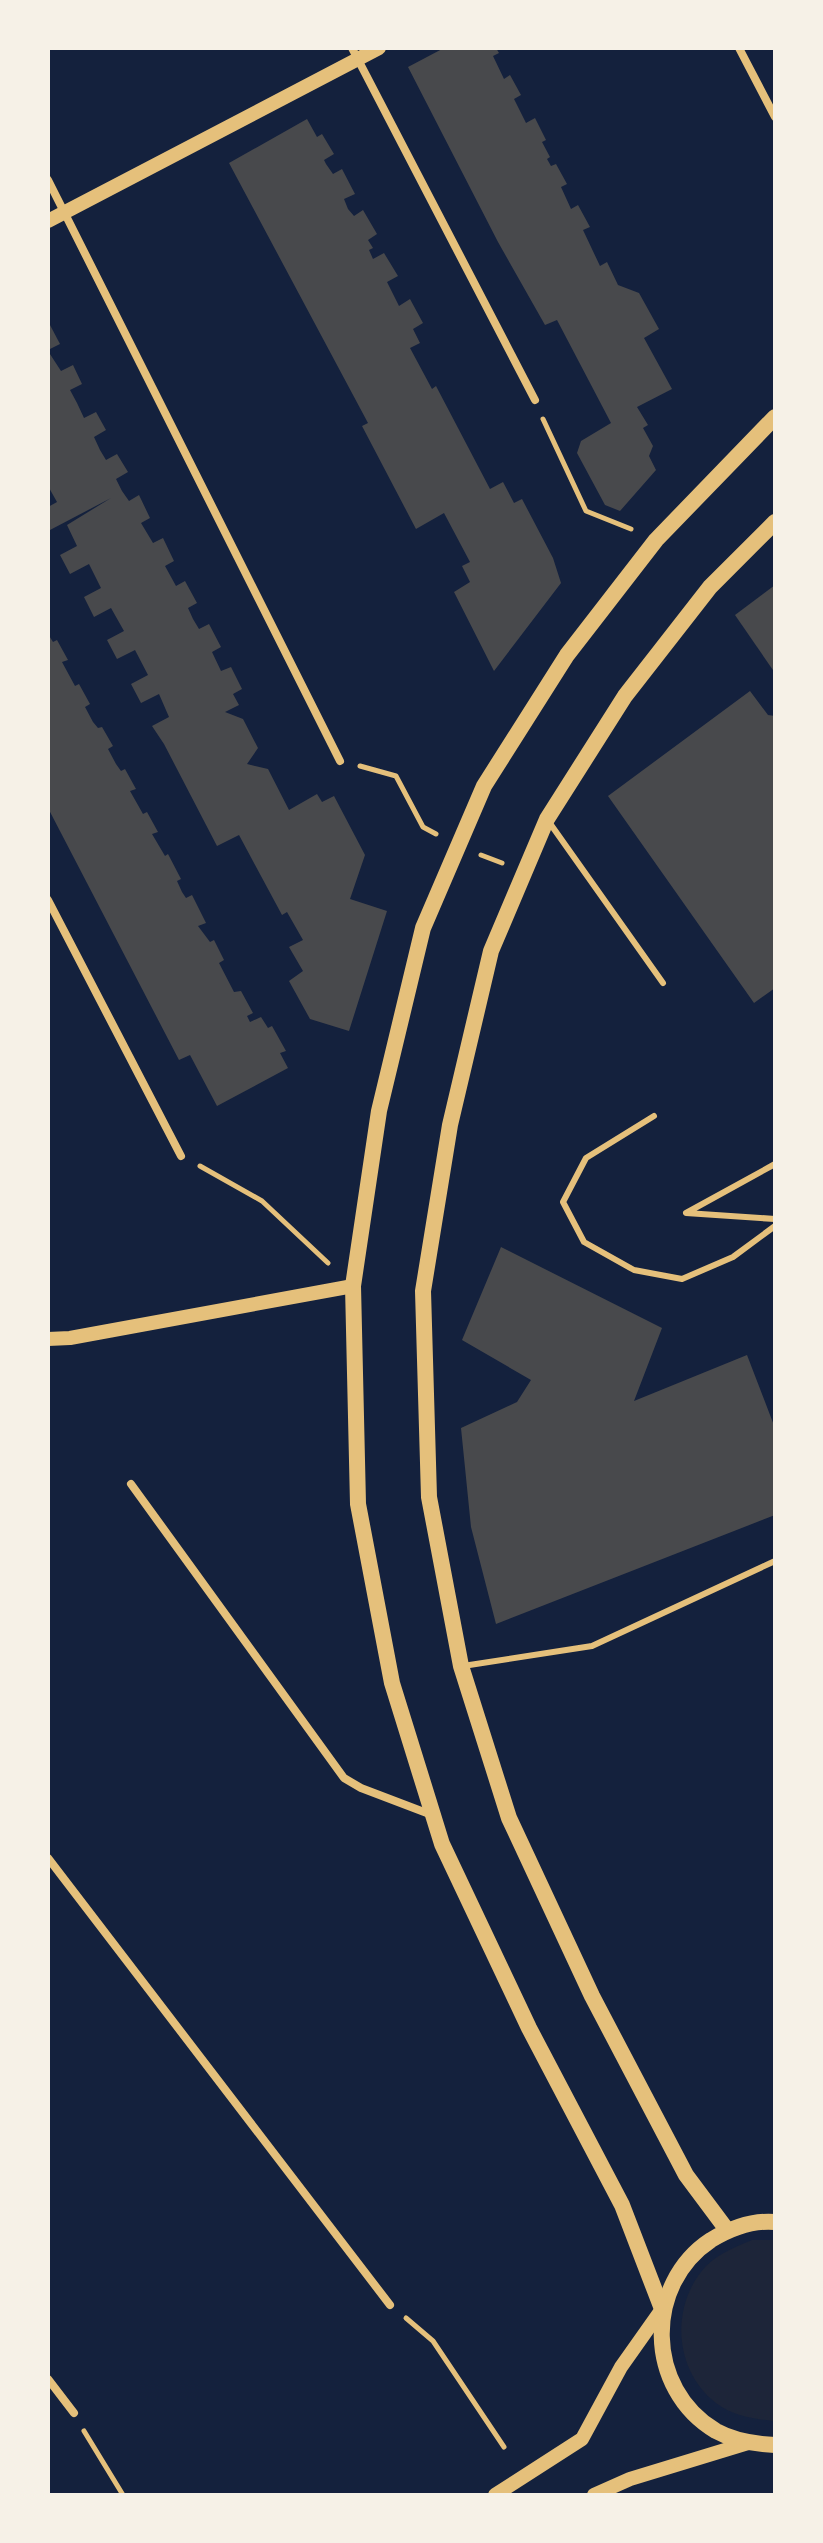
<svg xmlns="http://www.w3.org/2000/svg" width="823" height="2543" viewBox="0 0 823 2543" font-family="'Source Sans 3',sans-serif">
  <rect width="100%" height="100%" fill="#14213d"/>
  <path fill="#1d2539" d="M752,2240h23l-1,181c-20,-2 -41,-5 -58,-18 -40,-31 -46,-91 -15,-131 13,-17 32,-24 51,-32z"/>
  <g fill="#48494c">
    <path d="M444,48h52l3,5 -6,3 11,23 6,-4 11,20 -7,4 12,24 9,-5 11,22 -4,2 8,15 -3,2 4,7 5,-2 11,20 -6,3 10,22 7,-4 12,22 -7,3 17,36 7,-4 11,23 21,8 20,36 -15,9 28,51 -35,18 11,18 -5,3 10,18 -4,10 7,14 -36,41 -15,-6 -28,-52 4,-12 30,-18 -54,-103 -12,5 -47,-83 -90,-175z"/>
    <path d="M307,119l10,18 5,-3 12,20 -10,6 2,4 7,10 9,-5 13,25 -11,5 4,10 6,7 9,-6 14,24 -9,6 5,8 -4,2 4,9 11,-6 14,23 -11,6 12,24 11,-7 13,24 -10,6 7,14 -10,5 22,41 4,-3 54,103 13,-7 11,21 8,-4 31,59 8,25 -67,88 -40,-79 16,-10 -8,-16 8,-4 -26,-49 -28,16 -54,-103 6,-3 -139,-260z"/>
    <path d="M50,325l10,19 -12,6v-24z"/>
    <path d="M48,351l13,20 12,-6 9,19 -12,6 7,13 7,15 12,-6 10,18 -12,7 6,13 6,10 11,-6 11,18 -12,7 6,12 7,10 10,-6 11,23 -9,5 12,20 10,-5 11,23 -9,5 11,20 9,-5 12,22 -9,5 5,11 6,10 10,-5 12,23 -9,5 9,19 10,-4 11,22 -9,5 6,11 -14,7 18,7 15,29 -11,16 21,5 21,41 28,-16 5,8 12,-6 31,59 -15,44 37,12 -38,120 -39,-12 -21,-38 14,-10 -14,-24 14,-7 -16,-28 -5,3 -43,-80 -22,11 -53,-102 -12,-18 17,-9 -10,-23 -18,9 -10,-19 17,-9 -13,-25 -18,9 -10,-19 17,-9 -13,-23 -17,9 -10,-20 17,-9 -12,-24 -19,10 -10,-19 17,-9 -10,-21 44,-27 -61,32 -2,-3v-20l9,-5 -9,-16z"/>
    <path d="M775,585v88l-40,-58z"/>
    <path d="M48,634l5,8 4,-2 11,20 -6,2 13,24 4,-2 11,20 -5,3 8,15 5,6 4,-1 11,19 -5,3 8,15 5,7 4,-2 11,20 -6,2 13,23 4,-2 11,20 -6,2 13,22 3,-2 13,25 -4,2 5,11 4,6 6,-3 14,28 -8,3 12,16 4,-2 10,20 -5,3 15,29 7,-1 12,22 -6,3 3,6 11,-5 7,11 4,-2 14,25 -6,2 8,15 -71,38 -27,-51 -11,5 -131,-252z"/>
    <path d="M750,691l18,24 7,1v272l-21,15 -146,-207z"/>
    <path d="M501,1247l161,81 -28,73 113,-46 28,73v87l-279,109 -25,-97 -10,-99 56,-26 14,-22 -69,-40z"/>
  </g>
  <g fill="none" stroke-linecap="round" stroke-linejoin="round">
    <g stroke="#e5c07b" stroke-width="5">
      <path d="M543,419l43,92 45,18"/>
      <path d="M360,766l36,10 27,51 13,7"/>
      <path d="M481,855l21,8"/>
      <path d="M200,1166l62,35 66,62"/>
      <path d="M406,2318l27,23 71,106"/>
      <path d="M84,2431l39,64"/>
    </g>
    <g stroke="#e5c07b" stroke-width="6">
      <path d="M549,822l114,161"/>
      <path d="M654,1116l-68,42 -23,44 21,40 50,28 48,9 51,-22 42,-31"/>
      <path d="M775,1164l-89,49 89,6"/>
      <path d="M463,1666l129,-20 183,-85"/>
    </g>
    <g stroke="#e5c07b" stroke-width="8">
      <path d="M352,48l183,352"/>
      <path d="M739,48l36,69"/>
      <path d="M48,180l292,581"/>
      <path d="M48,900l133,256"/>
      <path d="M131,1484l213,294 17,10 71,27"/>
      <path d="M48,1858l342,447"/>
      <path d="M48,2379l26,34"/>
    </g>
    <g stroke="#e5c07b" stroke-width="14">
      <path d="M48,221l331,-173"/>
      <path d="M48,1339l22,-1 283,-52"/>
      <path d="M495,2495l87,-56 39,-72 41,-58"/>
      <path d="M594,2495l36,-16 118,-36"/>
    </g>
    <g stroke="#e5c07b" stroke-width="16">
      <path d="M775,2222c-23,-2 -44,6 -64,18 -67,44 -66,149 5,191 18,10 38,13 59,14"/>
      <path d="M727,2230l-41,-55 -94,-179 -83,-178 -48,-152 -32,-169 -6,-206 27,-166 41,-174 56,-132 78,-123 85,-109 65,-65"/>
      <path d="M662,2309l-40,-104 -93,-177 -87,-184 -50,-161 -34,-179 -5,-218 26,-175 44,-183 61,-142 83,-131 89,-115 119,-123"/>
    </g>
  </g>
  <rect width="823" height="2543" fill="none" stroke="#f6f1e7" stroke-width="100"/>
</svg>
